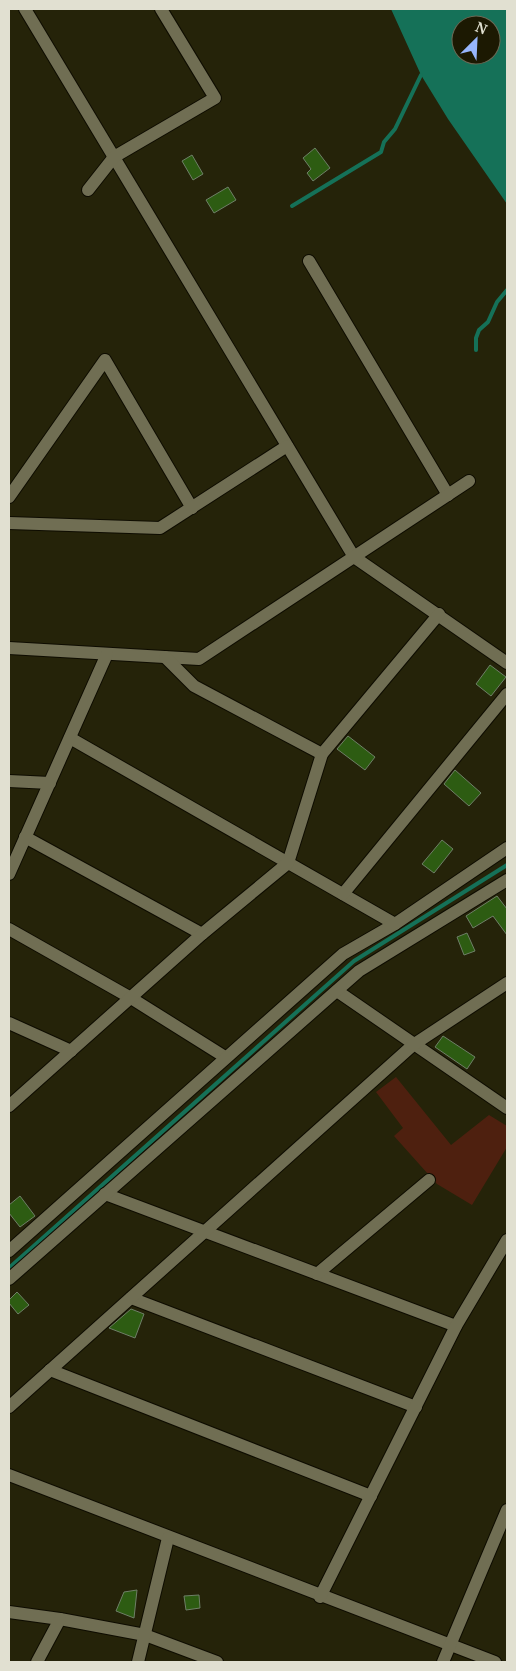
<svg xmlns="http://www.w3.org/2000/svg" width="516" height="1671" viewBox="0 0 516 1671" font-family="'Noto Serif',serif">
  <rect width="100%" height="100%" fill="#252309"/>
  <path fill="#4e200f" d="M396,1077l55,68 38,-30 18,11v21l-35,58 -35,-21 -43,-48 9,-8 -27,-36z"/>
  <path fill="#157158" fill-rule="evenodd" d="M391,9h116v195l-59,-85 -27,-44zM461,25h30v30h-30z"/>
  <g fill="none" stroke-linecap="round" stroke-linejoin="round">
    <g stroke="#157158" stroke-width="4">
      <path d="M292,206l89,-54 3,-10 11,-13 26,-54"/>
      <path d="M476,350v-12l3,-8 9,-8 9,-20 10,-12"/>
      <path d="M9,1268l345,-307 153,-96"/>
    </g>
  </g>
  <g fill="#2d5c12" stroke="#6e7f67">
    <path d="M315,148l15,20 -17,13 -6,-8 4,-4 -8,-11z"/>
    <path d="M192,155l11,19 -10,6 -11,-19z"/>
    <path d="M228,187l8,13 -22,13 -8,-13z"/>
    <path d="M490,665l16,12 -15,19 -15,-12z"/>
    <path d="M348,736l27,21 -10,13 -28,-21z"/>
    <path d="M455,770l26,23 -12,13 -25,-22z"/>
    <path d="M442,840l11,9 -19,24 -12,-9z"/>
    <path d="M497,896l10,13v26l-14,-19 -20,12 -7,-12z"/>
    <path d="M467,933l8,18 -11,4 -7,-18z"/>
    <path d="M443,1036l32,21 -8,12 -32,-22z"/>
    <path d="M20,1196l15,20 -15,11 -11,-14v-8z"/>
    <path d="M17,1292l12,13 -11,9 -9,-11v-3z"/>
    <path d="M131,1309l13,5 -9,24 -26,-10z"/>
    <path d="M137,1590l-3,28 -18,-7 8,-19z"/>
    <path d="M199,1595l1,13 -14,2 -2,-14z"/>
  </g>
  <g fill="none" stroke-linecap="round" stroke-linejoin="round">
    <defs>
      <g id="minor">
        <path d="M25,9l329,548 153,106"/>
        <path d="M88,190l26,-33 101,-59 -54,-89"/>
        <path d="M309,261l139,234"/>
        <path d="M9,497l96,-137 87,148"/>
        <path d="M9,523l151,5 127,-82"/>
        <path d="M9,648l190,11 270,-178"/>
        <path d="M165,657l29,29 128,68"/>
        <path d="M70,738l325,186"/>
        <path d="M9,781l41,2"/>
        <path d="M25,837l177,97"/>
        <path d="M9,874l98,-220"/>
        <path d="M343,894l164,-200"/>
        <path d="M9,929l122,69 94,59"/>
        <path d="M337,991l170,117"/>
        <path d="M9,1023l62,28"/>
        <path d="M9,1106l193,-172 86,-71 34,-109 117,-140"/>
        <path d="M105,1194l351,132"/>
        <path d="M9,1251l334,-297 52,-30 112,-76"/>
        <path d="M317,1274l112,-94"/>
        <path d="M9,1279l350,-308 148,-91"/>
        <path d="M131,1298l285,109"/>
        <path d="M50,1370l321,126"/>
        <path d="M9,1407l404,-362 94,-62"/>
        <path d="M9,1475l486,187"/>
        <path d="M320,1597l136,-271 51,-86"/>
        <path d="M9,1612l51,7 85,16 72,27"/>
        <path d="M37,1662l23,-43"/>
        <path d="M138,1662l30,-124"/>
        <path d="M443,1662l64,-152"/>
      </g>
    </defs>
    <use href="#minor" stroke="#0e0c00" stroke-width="14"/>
    <use href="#minor" stroke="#706e53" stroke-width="12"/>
  </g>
  <rect width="516" height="1671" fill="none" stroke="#e1e0d1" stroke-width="20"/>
  <g transform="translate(476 40) rotate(24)"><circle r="24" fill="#1c1902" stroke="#6b6955"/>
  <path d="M0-4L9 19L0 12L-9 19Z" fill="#97b6fd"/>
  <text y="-8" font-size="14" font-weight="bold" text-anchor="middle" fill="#e1e0d1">N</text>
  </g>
</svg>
